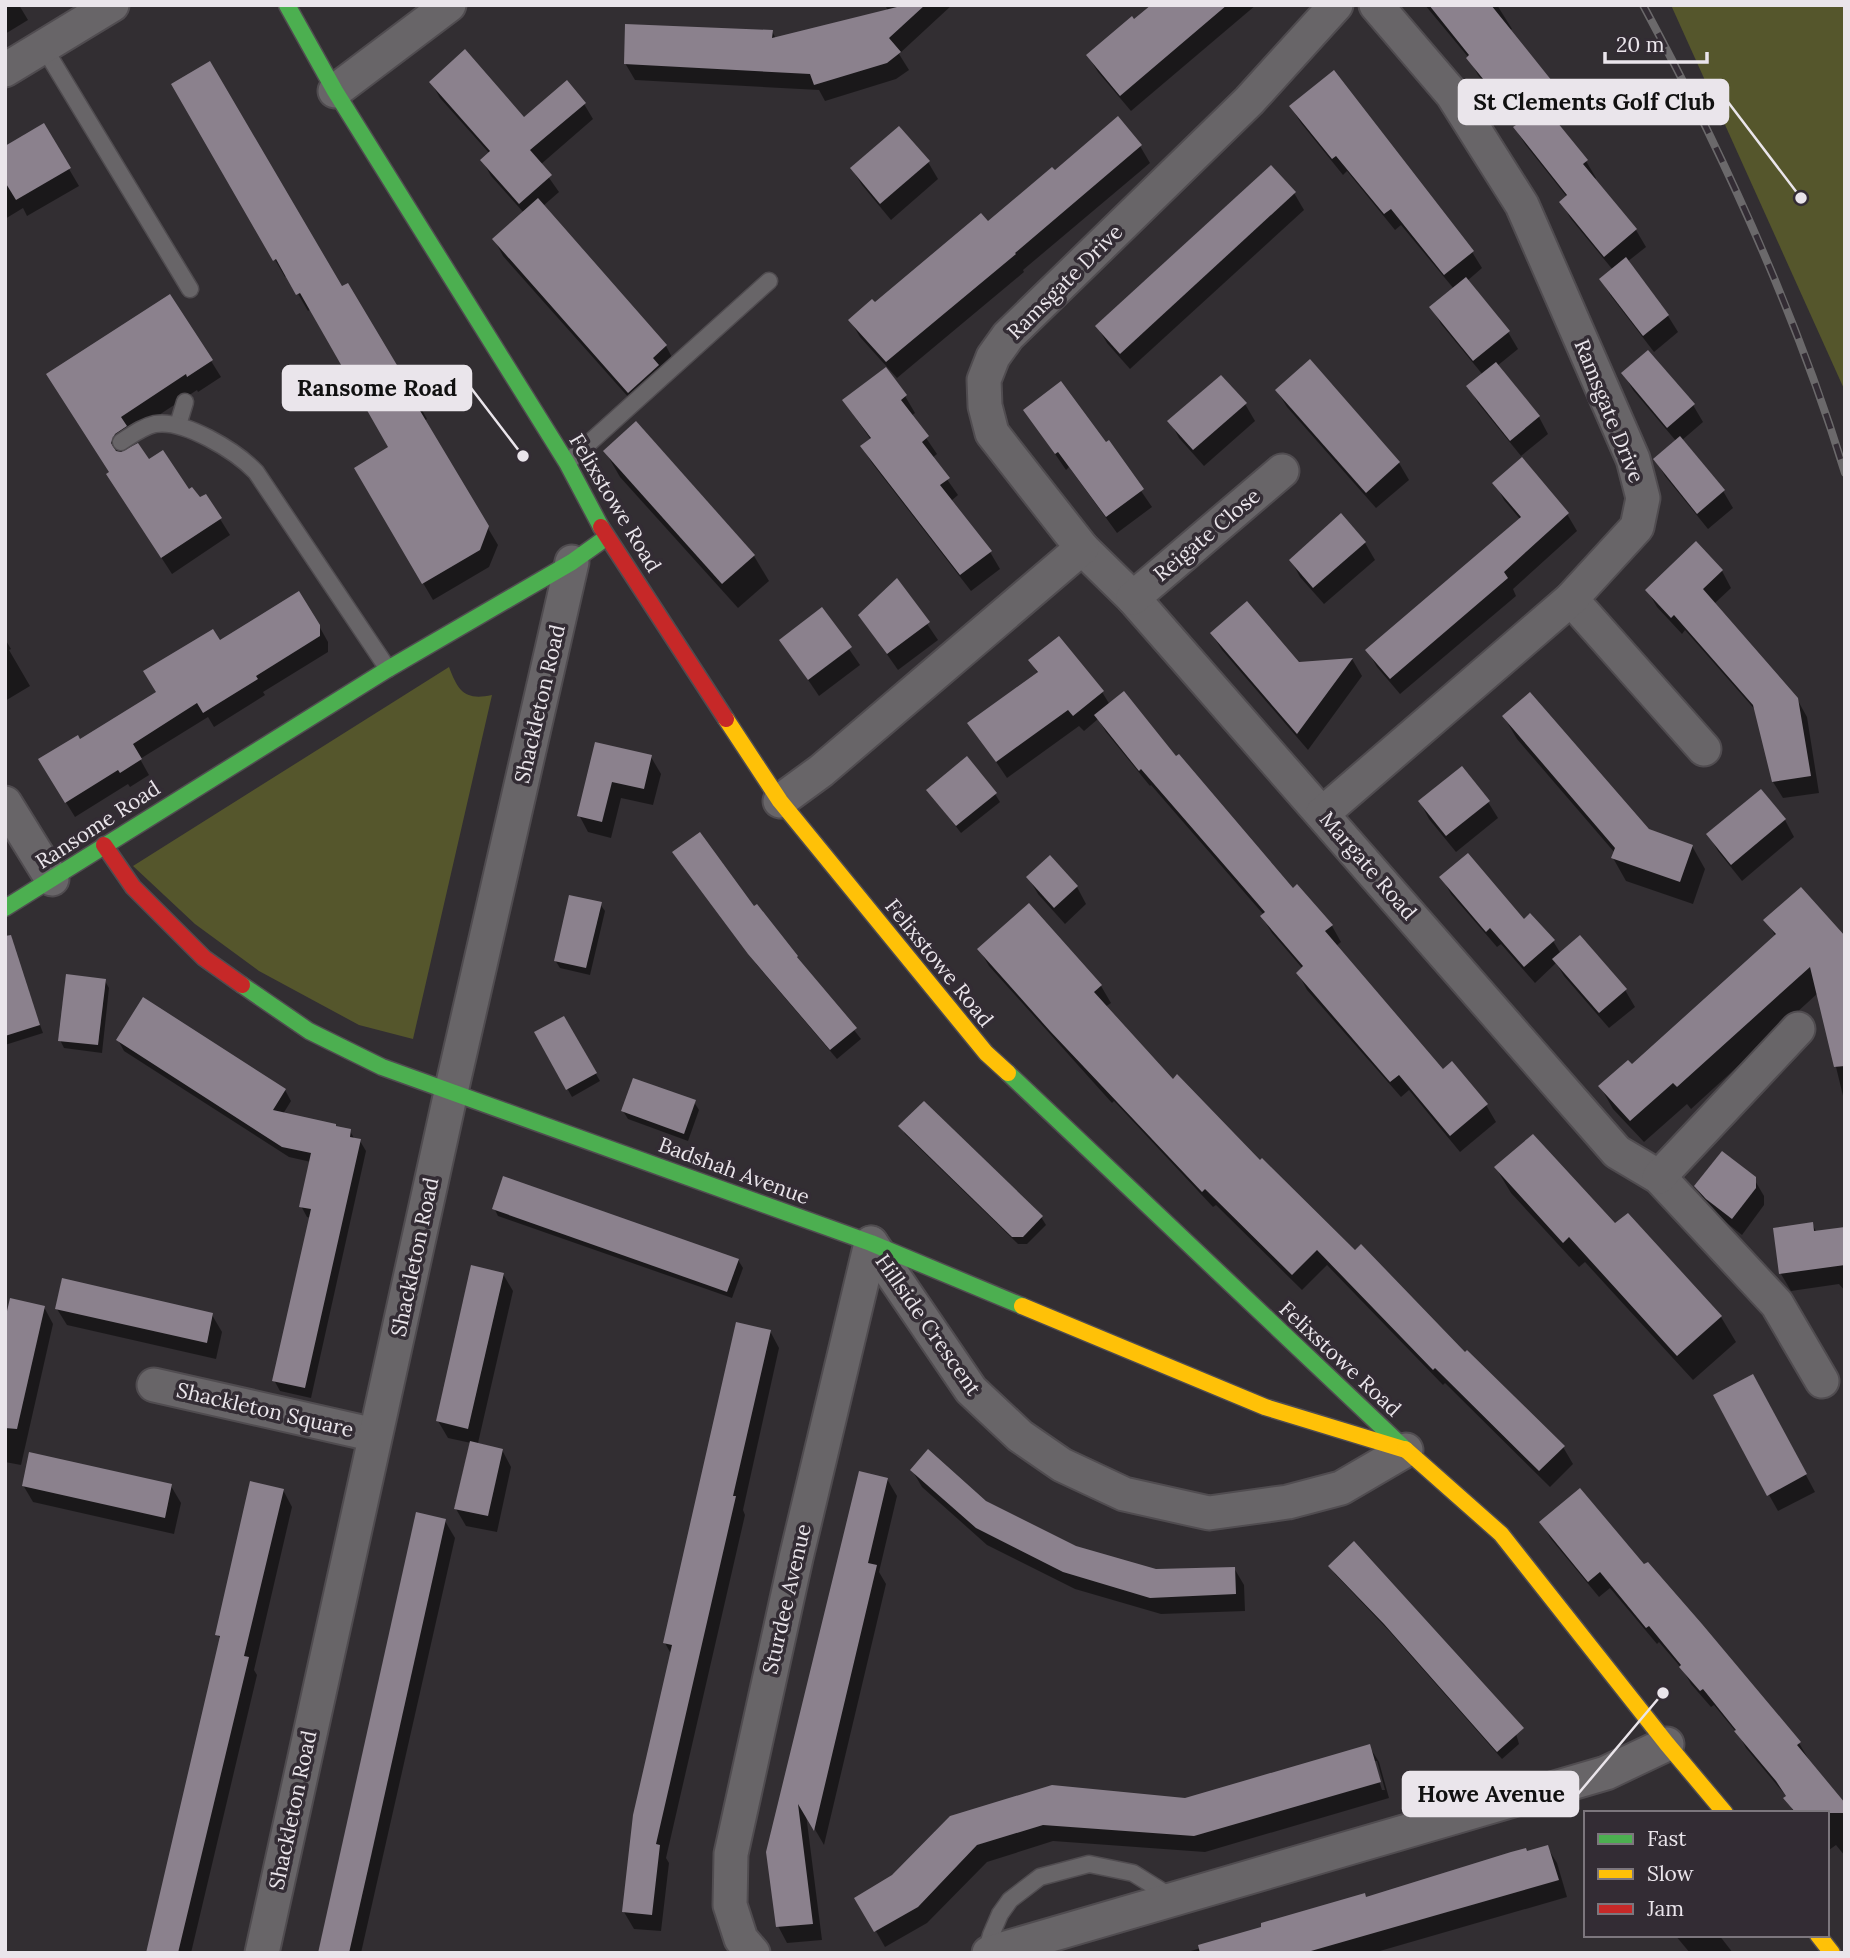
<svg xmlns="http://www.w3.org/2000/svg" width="1850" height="1958" viewBox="0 0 1850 1958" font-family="Lora,serif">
  <rect width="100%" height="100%" fill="#322e32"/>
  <g fill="#55562c">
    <path d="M1671,5h174v386z"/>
    <path d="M449,667c9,24 16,34 43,28l-79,344 -54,-14 -100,-54 -64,-47 -62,-58z"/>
  </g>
  <g fill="#0007" fill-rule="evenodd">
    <path d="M5,5h14l9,15 -23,14z"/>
    <path d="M885,5h67l-53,49 10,16 -13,9 -71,22 -6,-11 -184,-10 -10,-17 147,-32 4,8 112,-28z"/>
    <path d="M1153,5h103l-125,106 -33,-39 -10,-16z"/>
    <path d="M1425,5h72l15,24 -3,2 42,51 9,17 -15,12 41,50 10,17 -2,2 42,50 10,17 -19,15 41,54 10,16 -24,20 -43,-56 -10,-16 12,-10 -42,-51 -10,-17 6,-5 -42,-53 -10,-16 4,-3 -41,-50 -9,-17z"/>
    <path d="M431,82l93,37 60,-15 9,15 -53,46 19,27 -16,14 123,140 9,17 -37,45 -135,-152 -9,-17 30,-26 -33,-37 -9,-16 8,-6 -50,-56z"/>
    <path d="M174,85l168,204 76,114 9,16 -3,2 74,124 -9,22 -56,33 -77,-131 35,-22 -80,-138 -3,2 -21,-36 -2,2z"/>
    <path d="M1291,107l181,145 10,16 -15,13 41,51 10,17 -21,17 42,51 9,17 -27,22 -43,-53 -9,-17 14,-11 -42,-51 -10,-17 23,-18 -53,-64 -6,5 -48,-59 -4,4 -42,-52z"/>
    <path d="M43,125l36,61 -52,30 -4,-8 -18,11v-71z"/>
    <path d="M1140,146l10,17 -127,107 1,2 -127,106 -37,-41 -10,-17 25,-15 179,-132z"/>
    <path d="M928,162l10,17 -47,41 -29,-35 -10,-16z"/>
    <path d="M1271,167l23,26 10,17 -174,159 -23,-26 -10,-17z"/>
    <path d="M211,361l10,16 -23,15 -1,-2 -67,44 5,9 -6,4 1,2 58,43 32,27 10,16 -58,39 -54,-83 -7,-18 -53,-82z"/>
    <path d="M1310,362l89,101 10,17 -33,28 -89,-101 -10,-16z"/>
    <path d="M1623,373l70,32 10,17 -22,19 42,50 10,17 -25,21 -43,-53 -10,-17 21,-18 -43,-51z"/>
    <path d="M905,396l10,17 -4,3 26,38 -5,4 26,37 -7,6 39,51 10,17 -29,22 -99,-128 -10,-16 9,-7 -27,-39z"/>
    <path d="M1245,404l10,17 -51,45 -25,-28 -9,-17z"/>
    <path d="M1025,410l80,35 3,-2 44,64 -35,26 -48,-66 -3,3z"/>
    <path d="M636,424l118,132 15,25 -31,27 -118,-131 -15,-26z"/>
    <path d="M1495,483l72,31 10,17 -64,58 3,7 -116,98 -23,-27 -10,-17 153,-131 -16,-19z"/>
    <path d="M1341,516l24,27 10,17 -51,44 -24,-27 -9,-17z"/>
    <path d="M1722,571l9,17 -17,16 83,95 10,18 12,76 -36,5 -10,-16 -16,-70 -72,-82 -3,4 -25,-27 -10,-17z"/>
    <path d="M897,580l41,60 -40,30 -38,-54z"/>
    <path d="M822,610l38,55 -41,31 -38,-56z"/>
    <path d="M319,626l9,16v10l-65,40 2,3 -51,32 -6,-10 -68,42 9,16 -19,12 -2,-3 -53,33 -26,-42 30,-33 79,-49z"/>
    <path d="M1212,634l87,30 53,-5 10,17 -54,74 -86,-100z"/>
    <path d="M5,639l6,10 -2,1 21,36 -25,15z"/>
    <path d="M1031,661l71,31 8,13 66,53 117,132 39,36 9,16 -5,4 106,126 44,33 10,17 -36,30 -51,-62 -8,7 -94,-107 -9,-17 5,-4 -31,-36 -10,-16 2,-2 -113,-130 -1,1 -44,-54 -8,-13 -14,12 -5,-5 -72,52 -37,-55 68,-49z"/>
    <path d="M1504,717l144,114 44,15 13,23 -12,35 -67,-23 -13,-23 2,-5 -98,-114z"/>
    <path d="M596,744l55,13 10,17 -8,31 -32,-7 -10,40 -23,-6 -9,-17z"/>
    <path d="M928,790l67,4 5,8 -39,31z"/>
    <path d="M1420,802h68l10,16 -42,34 -27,-33z"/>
    <path d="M1785,820l9,17 -52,44 -24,-30 -10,-17z"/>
    <path d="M674,853l80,56 43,48 64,82 -24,20 -80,-94z"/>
    <path d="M1050,858l27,29 9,17 -21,20 -27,-30 -10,-17z"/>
    <path d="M1442,878l82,43 29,20 8,13 64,36 10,17 -26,21 -45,-52 -8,-13 -21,20 -34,-39 -4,3 -46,-53z"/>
    <path d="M600,904l5,7 -15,64 -30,-7 -5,-8z"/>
    <path d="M1029,905l72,81 10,17 -6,4 68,74 390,366 10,17 -23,23 -105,-104 -2,2 -116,-120 -25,25 -86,-85 -3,2 -99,-106 -2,2 -123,-137 -10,-17z"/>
    <path d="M1766,920l79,19v165l-27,-111 -127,116 -4,-5 -43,38 -31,-33 -13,-23 32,-19 144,-130z"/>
    <path d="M23,979l20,54 -38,12v-60z"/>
    <path d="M105,981l4,7 -7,65 -38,-5 -4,-8z"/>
    <path d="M564,1018l36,63 -28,16 -36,-64z"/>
    <path d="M118,1040l167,50 6,11 -8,13 67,17 5,9 5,1 6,10 -55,247 -31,-7 -6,-11 37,-162 -4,-1 -6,-11 10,-44 -22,-5 -165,-106z"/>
    <path d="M694,1102l5,8 -11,31 -60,-22 -5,-8z"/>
    <path d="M901,1126l140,91 5,8 -19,19h-9l-113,-110z"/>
    <path d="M1496,1168l119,58 106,91 15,25 -43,38 -108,-118 -6,5 -68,-74z"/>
    <path d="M1754,1179l10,17v9l-22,30 -24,-19 -12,-13 -10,-16z"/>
    <path d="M494,1208l244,52 5,8 -11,30 -234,-82z"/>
    <path d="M1812,1224l5,9 28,-4v62l-6,-7 -48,7 -10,-17 -6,-45z"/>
    <path d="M503,1274l10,17 -35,152 24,7 9,17 -14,65 -31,-6 -10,-17 15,-66 -23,-5 -10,-17z"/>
    <path d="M44,1307l9,17 -32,141 -16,-3v-134z"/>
    <path d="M57,1309l155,6 10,17 -6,27 -149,-34z"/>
    <path d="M770,1331l9,17 -36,162 2,5 -79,343 3,5 -8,68 -27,-2 -10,-17 47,-258 -6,-11z"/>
    <path d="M1762,1393l53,99 -37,19 -9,-16z"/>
    <path d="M912,1470l73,32 90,46 81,23 78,-3 10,17 1,26 -84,3 -86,-25 -88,-44 -65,-58z"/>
    <path d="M887,1479l10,17 -18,76 7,12 -62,261 -18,-31 16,126 -35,3 -9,-17 -10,-74z"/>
    <path d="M23,1485l148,1 10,17 -7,31 -141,-32z"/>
    <path d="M283,1490l9,17 -38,163 3,5 -66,278h-44l74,-313 -4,-6z"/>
    <path d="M1580,1490l219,253 10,17 36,45v51l-9,-11 -7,5 -2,-2v-35h-33l-7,-16 -41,-49 -6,-11 -26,-32 -3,2 -20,-23 -8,-14 -24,-28 -2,2 -47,-56 -11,9 -48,-58 -10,-17z"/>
    <path d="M445,1521l10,17 -94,415h-42z"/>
    <path d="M1330,1566l182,154 7,24 -17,15 -112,-127 -55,-58z"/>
    <path d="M1369,1746l10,16 10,36 -184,54 -152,-11 -66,21 -60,61 -42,24 -28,-49 36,-22 58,-58 234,-19zM1373,1761h4l8,29h-3z"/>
    <path d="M1547,1847l10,16 10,34 -194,56h-189z"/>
    <path d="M1675,1935h44l14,18h-43z"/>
  </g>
  <g fill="#8b818d">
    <path d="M905,5h20l-36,33 12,14 -14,11 -73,22 -4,-11 -186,-10 1,-40 148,6 -1,8z"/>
    <path d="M1151,5h76l-107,91 -34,-41 46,-39 2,3z"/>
    <path d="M1429,5h62l61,76 -17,14 53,65 -5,4 54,65 -33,28 -45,-55 8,-7 -54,-68 6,-4 -53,-65 3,-3z"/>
    <path d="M465,49l59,68 43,-37 19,23 -56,47 22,25 -33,29 -39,-44 10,-9 -61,-69z"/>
    <path d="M210,61l132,225 6,-3 71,119 -3,2 73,122 -9,24 -58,34 -68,-116 34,-21 -88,-154 -4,2 -20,-36 -3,2 -102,-177z"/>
    <path d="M1334,70l140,181 -30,24 -53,-66 -7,5 -48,-58 -4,3 -43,-53z"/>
    <path d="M1118,116l24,29 -127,108 1,1 -130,108 -38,-42 24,-21 3,3 106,-89 7,8 64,-54 3,3z"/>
    <path d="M44,123l27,45 -55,32 -11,-18v-36z"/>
    <path d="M899,126l31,35 -50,43 -30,-36z"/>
    <path d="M1271,165l25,27 -176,162 -25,-28z"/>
    <path d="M538,198l129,147 -14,13 6,7 -31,28 -136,-154z"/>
    <path d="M1626,257l43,58 -26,21 -44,-57z"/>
    <path d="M1466,277l44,54 -37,30 -44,-54z"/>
    <path d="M170,294l43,66 -26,17 -1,-3 -65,43 6,9 -12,8 -4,9 5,8 5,1 17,-9 11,16 14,-9 26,39 3,-2 8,10 6,-3 16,24 -61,40 -55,-84 3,-2 -63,-98z"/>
    <path d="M1648,350l47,54 -28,24 -46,-55z"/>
    <path d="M1310,359l90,103 -34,31 -91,-103z"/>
    <path d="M1496,362l44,54 -30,25 -44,-55z"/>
    <path d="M886,367l21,28 -6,5 28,36 -7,6 28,36 -10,7 52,66 -32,24 -100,-129 11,-8 -29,-38z"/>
    <path d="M1221,375l26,28 -54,47 -26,-29z"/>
    <path d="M1061,381l45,61 3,-2 35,49 -38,28 -48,-65 -3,2 -32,-44z"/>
    <path d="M636,421l119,134 -33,29 -119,-133z"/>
    <path d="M1680,436l45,54 -28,24 -44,-55z"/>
    <path d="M1522,457l47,56 -65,59 4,6 -118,101 -25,-29 156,-133 -29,-34z"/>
    <path d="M1341,513l25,29 -53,46 -24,-28z"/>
    <path d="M1696,541l27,29 -20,19 95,109 13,78 -39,6 -19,-77 -79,-90 -3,3 -26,-28z"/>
    <path d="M897,578l33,44 -43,32 -29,-39z"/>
    <path d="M299,591l21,34v11l-64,40 2,3 -55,34 -6,-10 -64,41 9,15 -22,14 -2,-3 -53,33 -27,-44 40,-24 2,4 76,-47 -13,-21 70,-42 7,11z"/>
    <path d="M1247,601l52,61 54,-4 -56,76 -87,-101z"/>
    <path d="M822,607l30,40 -44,33 -29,-40z"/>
    <path d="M1059,636l45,55 -31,25 -5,-6 -72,52 -29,-39 71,-51 -10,-12z"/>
    <path d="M1124,691l52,65 3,-2 114,134 4,-4 36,41 -8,6 118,138 9,-8 36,43 -38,32 -51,-61 -9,7 -94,-109 7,-7 -43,-50 5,-4 -124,-143 -2,2 -45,-56z"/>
    <path d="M1530,692l119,137 44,16 -13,37 -69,-24 4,-10 -113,-132z"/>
    <path d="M595,742l57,13 -8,34 -32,-7 -10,40 -25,-6z"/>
    <path d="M967,756l30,37 -41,33 -30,-36z"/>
    <path d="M1462,766l28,35 -44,35 -28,-35z"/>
    <path d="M1761,789l25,30 -55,46 -25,-31z"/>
    <path d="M700,832l54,74 3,-2 41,52 -1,1 60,71 -27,22 -82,-96 -76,-102z"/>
    <path d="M1468,853l56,66 6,-6 25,27 -31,27 -34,-39 -4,4 -47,-55z"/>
    <path d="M1050,855l28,31 -24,22 -28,-31z"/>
    <path d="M1801,887l44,49v130l-11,1 -24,-100 -133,120 -4,-4 -43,38 -32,-35 30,-26 4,4 144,-130 -13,-14z"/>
    <path d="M569,895l33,7 -16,66 -32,-7z"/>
    <path d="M1029,903l73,82 -8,7 79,87 4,-5 83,86 2,-2 93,92 6,-6 104,108 2,-2 98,96 -26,25 -104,-103 -2,2 -116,-120 -25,25 -87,-86 -3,3 -152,-161 -73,-82z"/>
    <path d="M11,935l29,90 -35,11v-100z"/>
    <path d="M1580,935l47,54 -28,24 -47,-54z"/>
    <path d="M66,974l40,5 -8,66 -40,-4z"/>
    <path d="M143,997l143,92 -13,21 63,14v2l15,3 -1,8 11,2 -56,249 -33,-7 39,-172 -12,-2 12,-54 -29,-6 -166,-107z"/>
    <path d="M564,1016l33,57 -31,17 -32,-58z"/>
    <path d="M633,1078l63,22 -12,34 -63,-23z"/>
    <path d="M924,1101l119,115 -20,21h-11l-114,-111z"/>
    <path d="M1533,1134l82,89 13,-10 94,103 -45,40 -108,-119 -6,6 -69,-76z"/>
    <path d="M1722,1151l34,26v11l-24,31 -26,-20 -12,-13z"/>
    <path d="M503,1176l236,83 -12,33 -235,-83z"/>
    <path d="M1813,1222l1,9 31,-4v38l-66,9 -6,-46z"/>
    <path d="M471,1265l33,8 -36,156 -32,-8z"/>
    <path d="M62,1278l151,35 -6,30 -152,-34z"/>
    <path d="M10,1298l35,8 -28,123 -12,-1v-108z"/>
    <path d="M736,1322l35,8 -38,166h3l-80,348 4,1 -8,70 -30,-3 11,-97 39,-170 -9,-2z"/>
    <path d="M1753,1374l54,100 -40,22 -54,-101z"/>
    <path d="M470,1441l33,8 -15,67 -34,-7z"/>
    <path d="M928,1449l58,52 90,45 80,23 79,-2 1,27 -86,4 -87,-26 -87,-44 -66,-58z"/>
    <path d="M29,1452l143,32 -7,34 -143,-32z"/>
    <path d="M859,1471l29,7 -20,85 9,2 -63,266 -16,-27 15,120 -37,3 -10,-75z"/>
    <path d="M250,1481l34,8 -40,167 5,1 -71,296h-32l74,-317 -5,-1z"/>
    <path d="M1580,1488l64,76 4,-2 54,62 99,118 -4,3 48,58v10h-49l-13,-15 3,-2 -10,-15 -42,-50 2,-1 -33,-41 -3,2 -21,-24 2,-2 -32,-39 -3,2 -46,-56 -12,10 -49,-60z"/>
    <path d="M416,1512l30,7 -75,337 -22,97h-31z"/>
    <path d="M1354,1541l170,187 -27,24 -113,-128 -56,-58z"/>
    <path d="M1370,1744l11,38 -187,54 -151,-11 -66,20 -59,62 -44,25 -20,-34 38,-23 58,-59 102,-31 133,13z"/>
    <path d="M1548,1845l11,35 -255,73h-104l-2,-8 63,-18v-4l104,-30 1,4 145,-45 15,-4 1,3z"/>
  </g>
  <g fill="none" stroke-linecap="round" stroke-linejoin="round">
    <defs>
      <g id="lane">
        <path d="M43,46l147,243"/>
        <path d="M178,425l7,-23"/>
        <path d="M121,442c11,-7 21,-15 34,-18 29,-5 81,27 101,48l132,197"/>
        <path d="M568,462l201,-181"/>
        <path d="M986,1953l5,-18 9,-21 10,-14 30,-23 49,-13 44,9 40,25"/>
      </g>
      <g id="street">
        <path d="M5,70l107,-65"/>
        <path d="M335,91l114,-86"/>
        <path d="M1082,548l51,50 484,554 42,25 118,127 45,77"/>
        <path d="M1133,598l149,-127"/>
        <path d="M1571,599l133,150"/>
        <path d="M780,801l41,-30 261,-223 -90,-115 -7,-27 -1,-26 9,-23 15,-21 241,-235 87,-96"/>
        <path d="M5,803l47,76"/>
        <path d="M1322,814l249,-215 66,-72 6,-29 -10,-39 -111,-254 -70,-111 -76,-89"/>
        <path d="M1659,1177l139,-148"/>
        <path d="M871,1243l100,147 49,46 42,29 62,29 85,19 79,-11 53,-14 65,-38"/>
        <path d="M154,1385l221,50"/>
        <path d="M262,1953l189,-861 121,-530"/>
        <path d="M753,1953l-12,-14 -11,-34 1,-51 65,-296 75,-315"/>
        <path d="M989,1953l617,-180 61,-29"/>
      </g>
      <g id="fast">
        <path d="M287,5l48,86 232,372 34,64"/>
        <path d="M5,908l383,-239 184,-107 35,-25"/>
        <path d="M242,985l67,46 73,36 489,176 151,63"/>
        <path d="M1008,1073l397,376"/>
      </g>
      <g id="slow">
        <path d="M726,719l54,82 206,252 22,20"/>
        <path d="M1022,1306l243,101 141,43"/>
        <path d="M1405,1449l96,85 166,210 58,69"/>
        <path d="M1818,1935l14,18"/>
      </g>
      <g id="jam">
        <path d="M601,527l125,192"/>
        <path d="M104,845l29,42 71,71 38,27"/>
      </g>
    </defs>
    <use href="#lane" stroke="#504c50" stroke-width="19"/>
    <use href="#street" stroke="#504c50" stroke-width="37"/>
    <use href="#fast" stroke="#504c50" stroke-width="19"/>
    <use href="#slow" stroke="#504c50" stroke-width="19"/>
    <use href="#jam" stroke="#504c50" stroke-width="19"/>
    <use href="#lane" stroke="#686568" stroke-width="16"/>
    <use href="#street" stroke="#686568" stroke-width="33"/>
    <use href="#fast" stroke="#4caf50" stroke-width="16"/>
    <use href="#slow" stroke="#ffc107" stroke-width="16"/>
    <use href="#jam" stroke="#c62828" stroke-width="16"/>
    <defs>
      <path id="rail" d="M1643,5c81,150 152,306 202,468"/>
    </defs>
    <use href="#rail" stroke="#6b696b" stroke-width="8"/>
    <use href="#rail" stroke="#332c34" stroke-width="5" stroke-dasharray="16" stroke-linecap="butt"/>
  </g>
  <g text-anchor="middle" stroke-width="7" stroke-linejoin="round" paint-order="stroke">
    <g font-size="21" fill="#eae5eb" stroke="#332c34">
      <text transform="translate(1065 282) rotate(-45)" y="7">Ramsgate Drive</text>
      <text transform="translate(1609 411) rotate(68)" y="7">Ramsgate Drive</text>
      <text transform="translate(615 503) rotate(59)" y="7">Felixstowe Road</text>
      <text transform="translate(1207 535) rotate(-40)" y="7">Reigate Close</text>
      <text transform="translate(540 704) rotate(-77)" y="7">Shackleton Road</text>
      <text transform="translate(98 825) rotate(-33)" y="7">Ransome Road</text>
      <text transform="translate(1368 866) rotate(49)" y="7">Margate Road</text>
      <text transform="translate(939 963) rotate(51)" y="7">Felixstowe Road</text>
      <text transform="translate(734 1171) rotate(20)" y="7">Badshah Avenue</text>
      <text transform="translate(415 1257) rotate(-78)" y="7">Shackleton Road</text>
      <text transform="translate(928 1325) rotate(55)" y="7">Hillside Crescent</text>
      <text transform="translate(1340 1359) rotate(43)" y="7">Felixstowe Road</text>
      <text transform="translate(265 1410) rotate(13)" y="7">Shackleton Square</text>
      <text transform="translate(787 1599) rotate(-77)" y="7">Sturdee Avenue</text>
      <text transform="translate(293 1810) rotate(-78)" y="7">Shackleton Road</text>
    </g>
  </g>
  <path fill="none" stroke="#eae5eb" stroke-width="2.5" d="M1801 198L1728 102M523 456L471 388M1663 1693L1578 1794"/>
  <g fill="#eae5eb" stroke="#332c34" stroke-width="2.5">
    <circle cx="1801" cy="198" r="7"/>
    <circle cx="523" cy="456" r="7"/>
    <circle cx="1663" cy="1693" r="7"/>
  </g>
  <g fill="#eae5eb" stroke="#eae5eb" stroke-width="2.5">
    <rect x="1459" y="80" width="269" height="44" rx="7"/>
    <rect x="283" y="366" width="188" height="44" rx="7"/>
    <rect x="1403" y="1772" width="175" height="44" rx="7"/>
  </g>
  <g font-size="23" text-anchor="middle" font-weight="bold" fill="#111">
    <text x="1594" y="110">St Clements Golf Club</text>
    <text x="377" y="396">Ransome Road</text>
    <text x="1491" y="1802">Howe Avenue</text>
  </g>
  <rect width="1850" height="1958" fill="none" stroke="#eae5eb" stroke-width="14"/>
  <rect x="1584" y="1811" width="245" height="126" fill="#332c34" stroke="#7c767d" stroke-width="2"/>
  <rect x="1598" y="1834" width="35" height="10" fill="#4caf50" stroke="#7c767d" stroke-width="2"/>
  <text x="1647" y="1846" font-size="21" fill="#eae5eb">Fast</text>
  <rect x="1598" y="1869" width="35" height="10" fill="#ffc107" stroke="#7c767d" stroke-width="2"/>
  <text x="1647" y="1881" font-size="21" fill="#eae5eb">Slow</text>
  <rect x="1598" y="1904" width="35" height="10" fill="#c62828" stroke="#7c767d" stroke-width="2"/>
  <text x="1647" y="1916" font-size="21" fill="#eae5eb">Jam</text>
  <path d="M1605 52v10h102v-10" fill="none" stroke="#eae5eb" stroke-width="3.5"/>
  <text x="1616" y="52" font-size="21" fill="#eae5eb" stroke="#332c34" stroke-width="5" paint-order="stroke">20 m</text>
</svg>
